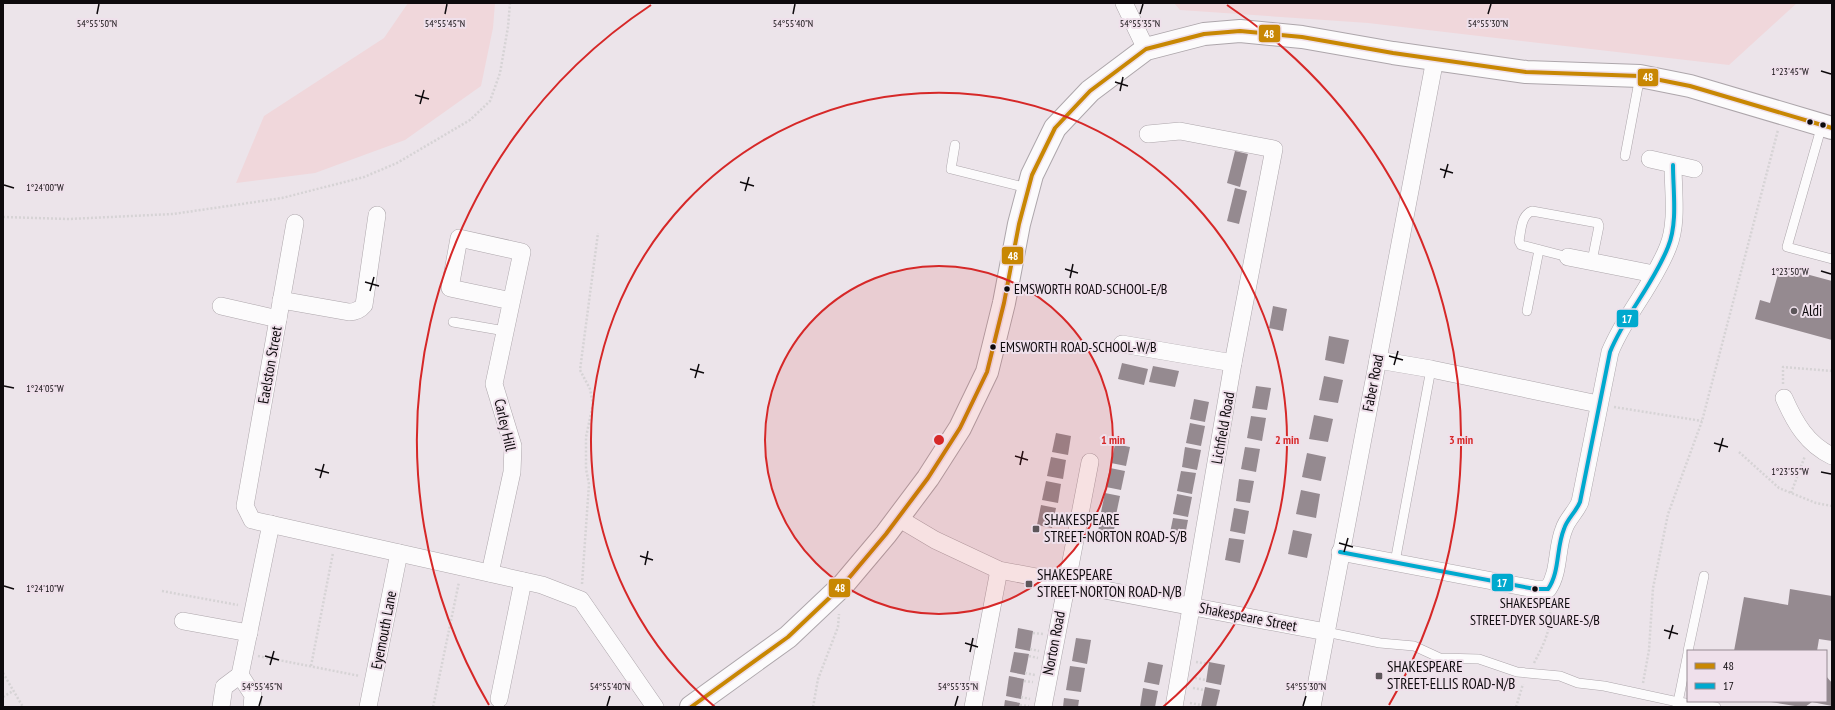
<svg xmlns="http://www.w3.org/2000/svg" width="1835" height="710" viewBox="0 0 1835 710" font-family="'PT Sans Narrow',sans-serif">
  <rect width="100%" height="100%" fill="#ece4ea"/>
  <g fill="#f0d7db">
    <path d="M408,3h87l-2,25 -12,58 -76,54 -90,33 -79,10 28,-67 120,-78z"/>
    <path d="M1174,3h623l-68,62 -361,-42 -188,-13z"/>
  </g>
  <g fill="#958a90">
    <path d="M1235,151l13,3 -8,33 -13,-4z"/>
    <path d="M1235,188l12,3 -8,33 -12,-3z"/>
    <path d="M1780,267l52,14v59l-77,-21 5,-19 10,3z"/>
    <path d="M1273,306l14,3 -4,22 -14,-3z"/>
    <path d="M1329,336l20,4 -5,24 -19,-4z"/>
    <path d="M1122,363l26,6 -4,16 -26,-6z"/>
    <path d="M1153,366l26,5 -4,16 -26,-5z"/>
    <path d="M1324,376l19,4 -5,23 -19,-3z"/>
    <path d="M1256,386l15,2 -4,22 -15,-2z"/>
    <path d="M1194,399l15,3 -4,20 -15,-3z"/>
    <path d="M1314,415l19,4 -5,23 -19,-3z"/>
    <path d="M1251,416l15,2 -4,23 -15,-3z"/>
    <path d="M1190,423l15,3 -4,20 -15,-3z"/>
    <path d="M1056,433l15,3 -3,19 -16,-3z"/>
    <path d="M1115,444l15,3 -4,19 -15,-3z"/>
    <path d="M1185,447l16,3 -4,20 -15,-3z"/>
    <path d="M1245,447l15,2 -4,23 -15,-3z"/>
    <path d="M1307,453l19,4 -5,24 -19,-4z"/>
    <path d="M1051,457l15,3 -3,19 -16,-3z"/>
    <path d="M1110,468l15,3 -4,19 -15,-3z"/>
    <path d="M1181,471l15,2 -4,21 -15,-3z"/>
    <path d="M1239,479l15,2 -4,22 -14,-2z"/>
    <path d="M1046,481l15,3 -3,19 -16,-3z"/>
    <path d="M1301,490l19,4 -4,24 -20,-4z"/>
    <path d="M1105,493l15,3 -4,19 -15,-3z"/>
    <path d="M1177,494l15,3 -4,20 -15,-3z"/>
    <path d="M1041,505l15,3 -4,20 -15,-3z"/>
    <path d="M1234,508l15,3 -4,23 -15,-3z"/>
    <path d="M1101,517l15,3 -4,19 -15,-3z"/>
    <path d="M1173,518l15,2 -4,21 -15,-3z"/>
    <path d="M1293,530l19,4 -5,24 -19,-4z"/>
    <path d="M1229,538l15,2 -4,23 -15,-3z"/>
    <path d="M1790,589l42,7v45l-13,-2 -2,12h-83l10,-54 44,8z"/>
    <path d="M1018,628l15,3 -3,20 -15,-3z"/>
    <path d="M1076,638l15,2 -4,24 -15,-3z"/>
    <path d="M1014,652l15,2 -4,21 -15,-3z"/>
    <path d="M1148,662l15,3 -4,20 -15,-3z"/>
    <path d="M1209,662l16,3 -4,20 -15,-3z"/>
    <path d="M1070,666l15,2 -4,24 -15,-2z"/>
    <path d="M1009,676l15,3 -3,20 -15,-3z"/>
    <path d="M1826,676l6,7v23l-20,-4 -7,5h-4l-30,-5 55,-1z"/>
    <path d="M1205,687l15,3 -4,17h-15z"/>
    <path d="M1143,688l15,3 -3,16h-15z"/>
    <path d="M1064,698l15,2 -1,7h-15z"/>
    <path d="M1005,700l15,3 -1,4h-15z"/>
  </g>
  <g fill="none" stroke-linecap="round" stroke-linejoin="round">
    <defs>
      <g id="lane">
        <path d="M1822,125l-35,122 45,12"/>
        <path d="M955,145l-4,24 77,19"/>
        <path d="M1625,156l15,-80"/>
        <path d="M1568,257l-47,-12 -2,-4c2,-10 2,-26 13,-30l66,12 1,3 -7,35"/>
        <path d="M1527,311l12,-61"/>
        <path d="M453,322l52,9"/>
        <path d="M1395,562l36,-193"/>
        <path d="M1326,632l54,11 34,3 26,12 39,1 38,13 43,4 18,7 26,3 74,16 38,5"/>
        <path d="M1688,651l16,-75"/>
        <path d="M1677,707l11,-54"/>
      </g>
      <g id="street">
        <path d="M1124,3l22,46"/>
        <path d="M1148,134l32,-3 94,18 -41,214 -59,344"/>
        <path d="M1650,159l44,10"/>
        <path d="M295,223l-50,283 7,14 290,65 39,15 74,107"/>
        <path d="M1568,257l86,17"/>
        <path d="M281,300l68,12c7,0 11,-2 15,-7l13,-90"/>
        <path d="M221,306l57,13"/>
        <path d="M1122,344l111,19"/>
        <path d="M1378,360l53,9 167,35"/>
        <path d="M1784,398c11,25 23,46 48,58"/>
        <path d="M898,518l37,22 64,30 327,62"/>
        <path d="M1340,552l195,37h13c12,-17 8,-41 16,-60 3,-10 12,-17 16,-27l30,-150c15,-37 43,-67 58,-105 10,-24 5,-56 5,-82"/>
        <path d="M490,573l22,-101 1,-26 -19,-62 28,-132 -63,-14 -9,50 61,13"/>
        <path d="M183,621l66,12"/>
        <path d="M499,699l24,-118"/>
        <path d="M221,707l3,-20 16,-12"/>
        <path d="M252,707l1,-12 -13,-20 31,-151"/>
        <path d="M368,707l31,-154"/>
        <path d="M973,707l26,-137"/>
        <path d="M1043,707l47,-245"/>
        <path d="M1312,707l123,-648"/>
      </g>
      <path id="secondary" d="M691,707l97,-70 55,-52 43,-51 42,-56 32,-50 27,-56 17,-69 15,-79 13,-49 23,-47 35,-37 56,-42 58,-15 36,-3 62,6 91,16 133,19 114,4 50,10 142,42"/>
    </defs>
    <use href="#lane" stroke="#ada6ab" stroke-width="10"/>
    <use href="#street" stroke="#ada6ab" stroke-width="18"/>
    <use href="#secondary" stroke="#ada6ab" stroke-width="24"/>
    <g stroke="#d6d3d5" stroke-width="2.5" stroke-dasharray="2 2" stroke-linecap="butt">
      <path d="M3,217l66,2 104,-5 62,-9 47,-7 82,-21 33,-14 73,-43 20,-19 10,-28 8,-46 2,-24"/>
      <path d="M1783,384v-17l49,4"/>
      <path d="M1614,407l88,14"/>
      <path d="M1739,452l40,36 37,15 16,3"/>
      <path d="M1791,493l14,-37"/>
      <path d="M582,584l7,-100 -3,-15v-32l7,-33 -3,-15 -10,-19 18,-137"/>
      <path d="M162,591l76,14"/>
      <path d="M1033,633l10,1"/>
      <path d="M1030,649l9,2"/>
      <path d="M258,656l102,20"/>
      <path d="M1029,656l9,2"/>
      <path d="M1196,662l13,2"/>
      <path d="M1534,663c11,-21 18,-35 16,-59"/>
      <path d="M311,666l22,-113"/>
      <path d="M3,673l20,34"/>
      <path d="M1025,673l10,2"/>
      <path d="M1195,678l11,2"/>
      <path d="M1024,681l9,1"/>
      <path d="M1643,683l6,-33 4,-62 15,-74 34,-93 76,-291"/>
      <path d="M1193,688l11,2"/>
      <path d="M3,697l10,-6"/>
      <path d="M1021,697l9,2"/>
      <path d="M1190,703l11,2"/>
      <path d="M1020,705l9,1"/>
      <path d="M433,707l26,-125"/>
      <path d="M813,707l5,-28 20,-52 1,-13"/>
      <path d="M1516,707l7,-23"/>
    </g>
    <use href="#lane" stroke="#fcfbfc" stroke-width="9"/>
    <use href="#street" stroke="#fcfbfc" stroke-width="17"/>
    <use href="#secondary" stroke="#fcfbfc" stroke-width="22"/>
    <defs>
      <path id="bus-1" d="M691,707l97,-70 55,-52 43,-51 42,-56 32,-50 27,-56 17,-69 15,-79 13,-49 23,-47 35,-37 56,-42 58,-15 36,-3 62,6 91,16 133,19 114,4 50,10 142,42"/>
      <path id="bus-2" d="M1340,552l195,37h13c12,-17 8,-41 16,-60 3,-10 12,-17 16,-27l30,-150c15,-37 43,-67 58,-105 10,-24 5,-56 5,-82"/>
    </defs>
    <use href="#bus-1" stroke="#efe0eb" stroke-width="7"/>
    <use href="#bus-2" stroke="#efe0eb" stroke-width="7"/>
    <use href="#bus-1" stroke="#c88703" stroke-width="4"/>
    <use href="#bus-2" stroke="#00a9ce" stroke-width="4"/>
  </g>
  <path fill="none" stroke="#0e0a0d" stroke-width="1.5" d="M97,14l2,-10M445,14l2,-10M793,14l2,-10M1140,14l3,-10M1488,14l3,-10M1821,71l10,3M1115,82l13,4M1120,91l3,-14M415,95l14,4M420,104l4,-14M1440,169l13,4M1444,178l4,-14M740,182l14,4M4,185l10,3M745,191l4,-14M1065,269l13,4M1821,271l10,3M1070,278l3,-14M365,282l14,4M370,291l4,-14M1389,356l14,4M1394,365l4,-14M690,369l14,4M695,378l4,-14M4,386l10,2M1714,443l14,4M1719,452l4,-14M1015,456l13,4M1020,465l3,-14M315,469l14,4M1821,472l10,2M320,478l4,-14M1339,543l14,4M1344,552l4,-14M640,556l13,4M645,565l3,-14M4,586l10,3M1664,630l14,4M1669,639l4,-14M965,643l13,4M970,652l3,-14M265,656l14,4M270,665l4,-14M259,706l3,-10M607,706l3,-10M955,706l3,-10M1303,706l3,-10"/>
  <circle cx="939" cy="440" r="174" fill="#d62828" fill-opacity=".12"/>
  <g fill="none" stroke="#d62828" stroke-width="2">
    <circle cx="939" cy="440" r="174"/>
    <path d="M715 707A348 348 0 1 1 1163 707"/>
    <path d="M489 705A522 522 0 0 1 651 5M1227 5A522 522 0 0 1 1389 705"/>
  </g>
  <g fill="#0e0a0d" stroke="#efe0eb" stroke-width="1.5">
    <circle cx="1810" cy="122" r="3.5"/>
    <circle cx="1823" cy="125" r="3.5"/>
    <circle cx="1007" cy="289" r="3.5"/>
    <circle cx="993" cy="347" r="3.5"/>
    <circle cx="1535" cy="589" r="3.5"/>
  </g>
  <g fill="#5c565a" stroke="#efe0eb" stroke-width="1.5">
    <circle cx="1794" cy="311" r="4"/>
    <rect x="1032" y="525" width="8" height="8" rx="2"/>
    <rect x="1025" y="580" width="8" height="8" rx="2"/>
    <rect x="1375" y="672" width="8" height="8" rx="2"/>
  </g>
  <g text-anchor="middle" stroke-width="4" stroke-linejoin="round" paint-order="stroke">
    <g font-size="14" fill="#0e0a0d" stroke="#efe0eb" text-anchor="start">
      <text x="1014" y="294">EMSWORTH ROAD-SCHOOL-E/B</text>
      <text x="1000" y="352">EMSWORTH ROAD-SCHOOL-W/B</text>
      <text x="1535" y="608" text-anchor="middle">SHAKESPEARE<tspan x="1535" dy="17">STREET-DYER SQUARE-S/B</tspan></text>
    </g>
    <g font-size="15" fill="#0e0a0d" stroke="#efe0eb" text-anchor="start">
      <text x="1802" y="316">Aldi</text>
      <text x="1044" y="525">SHAKESPEARE<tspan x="1044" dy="17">STREET-NORTON ROAD-S/B</tspan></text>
      <text x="1037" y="580">SHAKESPEARE<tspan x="1037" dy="17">STREET-NORTON ROAD-N/B</tspan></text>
      <text x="1387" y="672">SHAKESPEARE<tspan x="1387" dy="17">STREET-ELLIS ROAD-N/B</tspan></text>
    </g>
    <g font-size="15" fill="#0e0a0d" stroke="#efe0eb">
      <text transform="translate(270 365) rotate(-80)" y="5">Eaelston Street</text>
      <text transform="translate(1373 383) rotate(-79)" y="5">Faber Road</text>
      <text transform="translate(505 425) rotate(77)" y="5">Carley Hill</text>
      <text transform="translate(1223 428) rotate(-80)" y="5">Lichfield Road</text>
      <text transform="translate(1248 617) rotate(11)" y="5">Shakespeare Street</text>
      <text transform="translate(384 630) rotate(-79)" y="5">Eyemouth Lane</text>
      <text transform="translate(1054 643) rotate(-79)" y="5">Norton Road</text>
    </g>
  </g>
  <g font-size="10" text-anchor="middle" fill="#0e0a0d" stroke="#efe0eb" stroke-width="4" stroke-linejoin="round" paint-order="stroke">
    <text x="445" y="27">54°55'45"N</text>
    <text x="1488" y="27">54°55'30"N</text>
    <text x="97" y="27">54°55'50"N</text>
    <text x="793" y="27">54°55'40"N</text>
    <text x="1140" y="27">54°55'35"N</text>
    <text x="1790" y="75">1°23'45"W</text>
    <text x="45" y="191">1°24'00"W</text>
    <text x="1790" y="275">1°23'50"W</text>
    <text x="45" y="392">1°24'05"W</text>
    <text x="1790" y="475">1°23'55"W</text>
    <text x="45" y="592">1°24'10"W</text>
    <text x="262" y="690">54°55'45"N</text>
    <text x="610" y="690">54°55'40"N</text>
    <text x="958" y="690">54°55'35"N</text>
    <text x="1306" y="690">54°55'30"N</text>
  </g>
  <circle cx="939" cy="440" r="6" fill="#d62828" stroke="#efe0eb" stroke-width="2"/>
  <g font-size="12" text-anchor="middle" font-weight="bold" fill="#d62828" stroke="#efe0eb" stroke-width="4" stroke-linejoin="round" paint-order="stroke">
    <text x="1113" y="444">1 min</text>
    <text x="1287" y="444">2 min</text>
    <text x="1461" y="444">3 min</text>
  </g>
  <g stroke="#efe0eb" stroke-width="1.5">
    <rect x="1258" y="24" width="23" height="19" rx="4" fill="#c88703"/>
    <rect x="1637" y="68" width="22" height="19" rx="4" fill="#c88703"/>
    <rect x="1001" y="246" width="23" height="19" rx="4" fill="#c88703"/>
    <rect x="1616" y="309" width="23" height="19" rx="4" fill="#00a9ce"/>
    <rect x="1491" y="573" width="23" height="19" rx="4" fill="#00a9ce"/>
    <rect x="828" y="578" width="23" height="20" rx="4" fill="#c88703"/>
  </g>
  <g font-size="11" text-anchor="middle" font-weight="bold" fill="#fff">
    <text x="1269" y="38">48</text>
    <text x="1648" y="81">48</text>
    <text x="1013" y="260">48</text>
    <text x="1627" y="323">17</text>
    <text x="1502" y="587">17</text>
    <text x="840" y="592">48</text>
  </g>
  <rect width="1835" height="710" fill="none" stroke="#0e0a0d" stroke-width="8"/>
  <rect x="1687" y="650" width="140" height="52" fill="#efe0eb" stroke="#958a92"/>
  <rect x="1695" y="663" width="20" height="6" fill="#c88703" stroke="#958a92"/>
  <text x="1723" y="670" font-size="12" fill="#0e0a0d">48</text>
  <rect x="1695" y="683" width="20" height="6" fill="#00a9ce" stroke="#958a92"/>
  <text x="1723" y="690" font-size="12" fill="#0e0a0d">17</text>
</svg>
